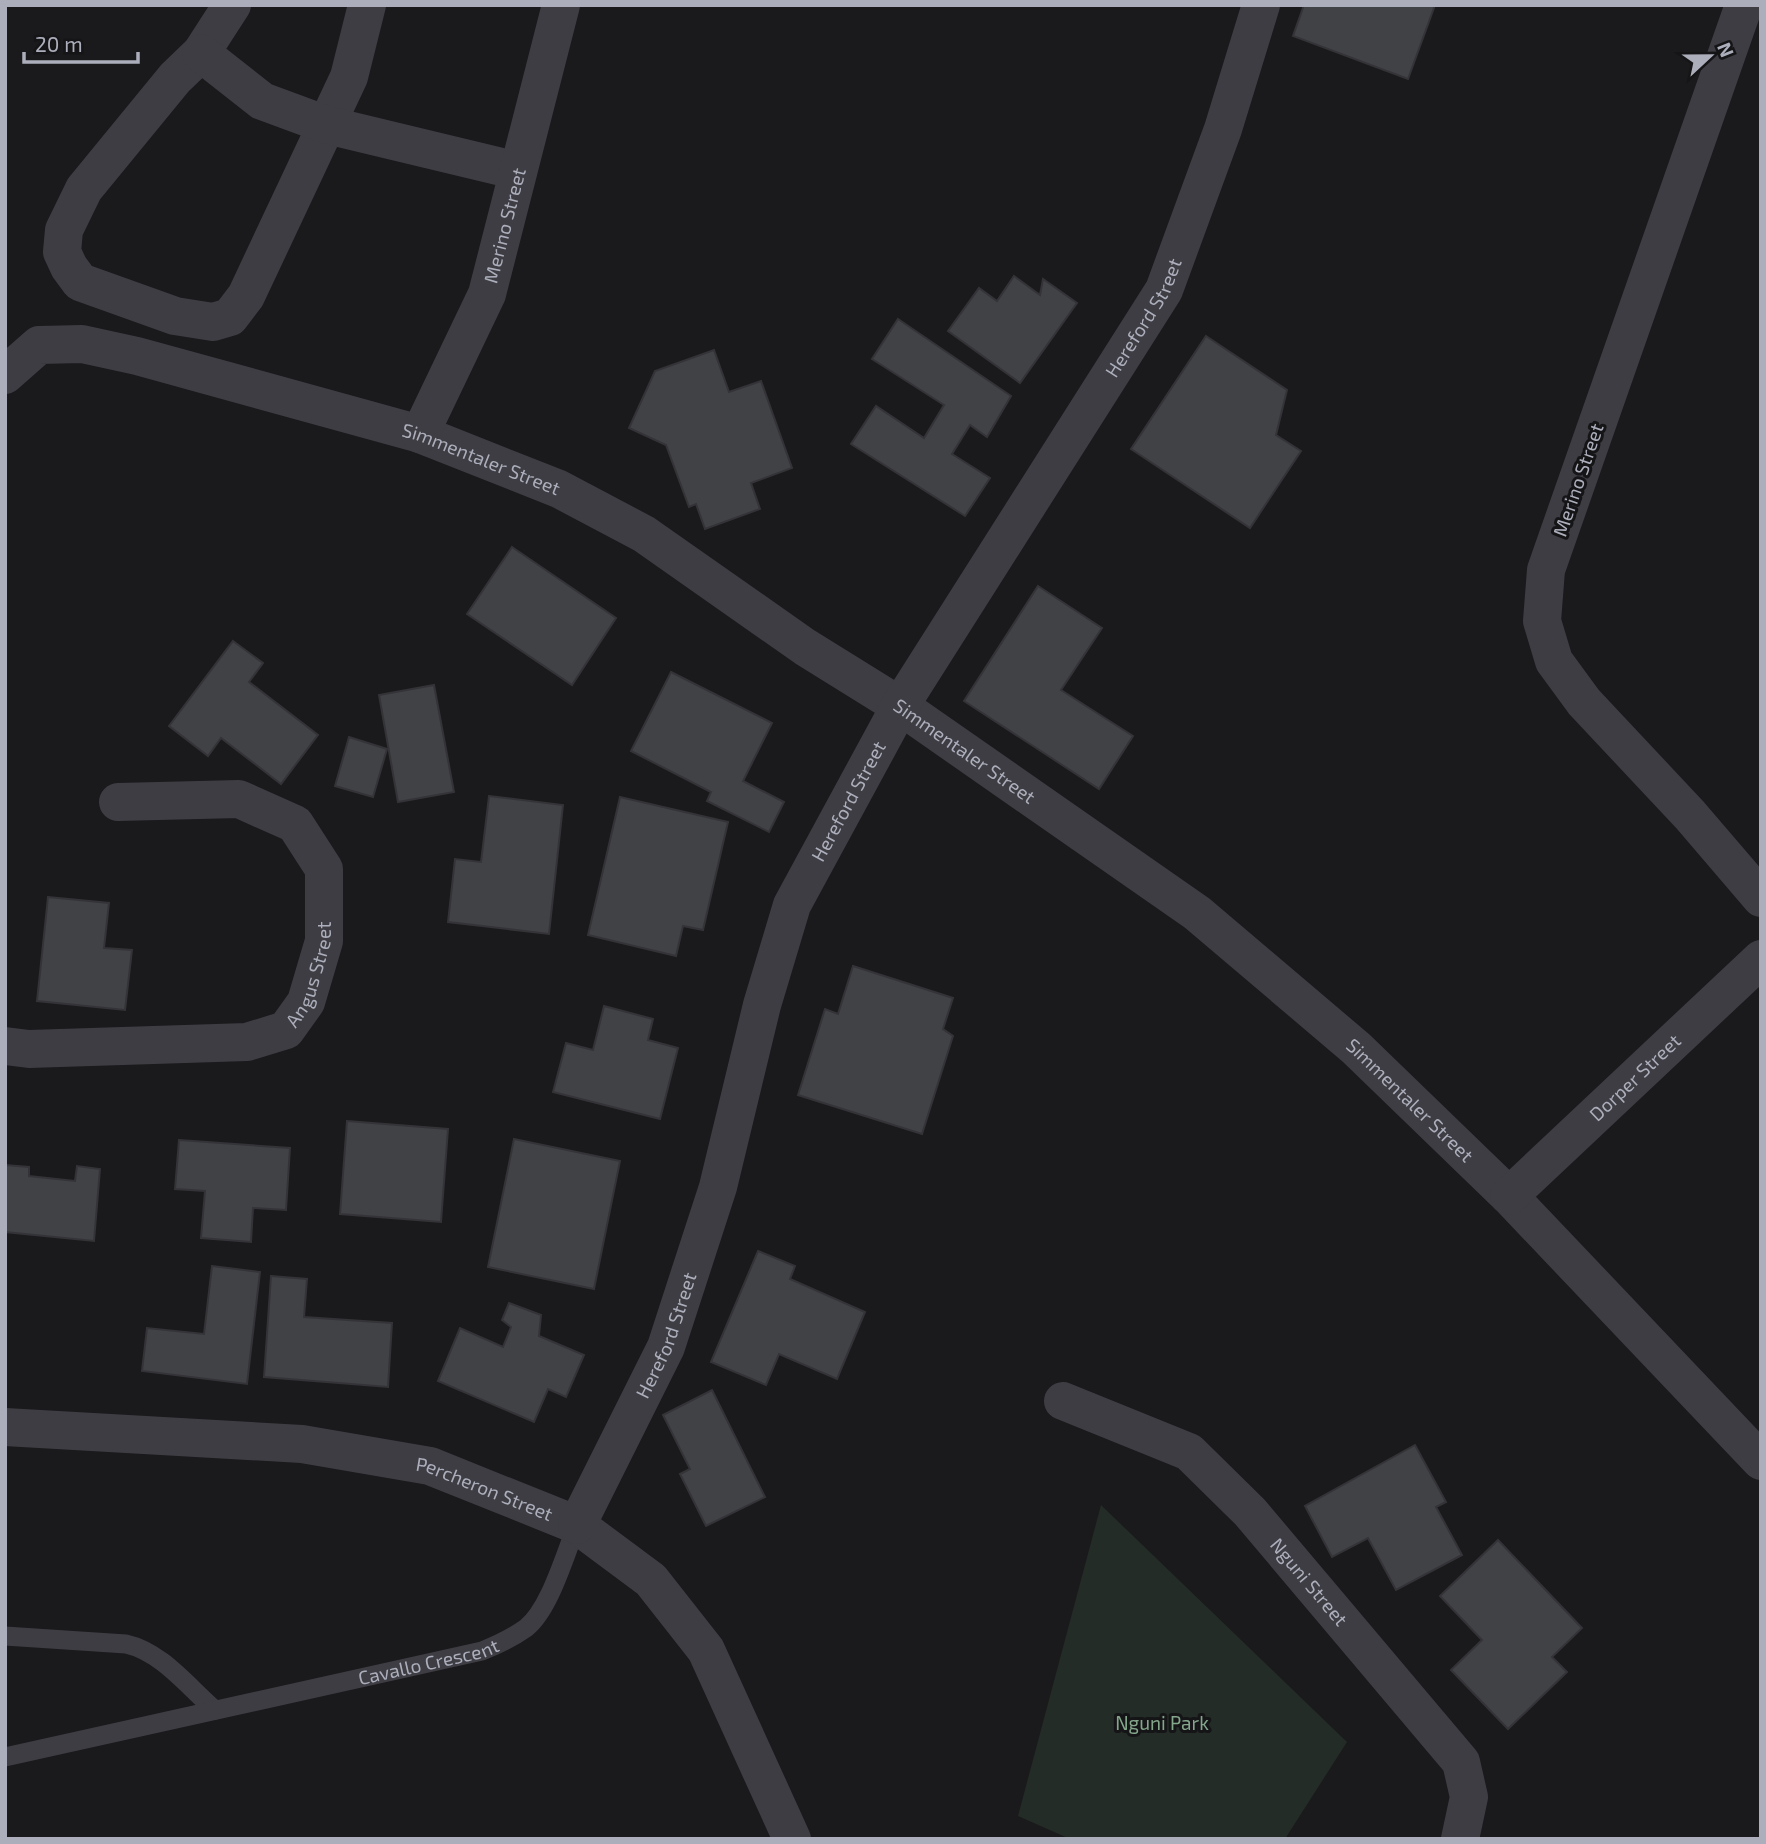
<svg xmlns="http://www.w3.org/2000/svg" width="1766" height="1844" viewBox="0 0 1766 1844" font-family="'Exo 2',sans-serif">
  <rect width="100%" height="100%" fill="#1a1a1c"/>
  <path fill="#232c26" d="M1101,1505l246,237 -62,97h-215l-52,-23z"/>
  <g fill="#414246" stroke="#343438" stroke-width="2">
    <path d="M1304,5h131l-27,74 -115,-43z"/>
    <path d="M1014,276l26,19 3,-16 34,24 -57,80 -72,-52 31,-43 18,13z"/>
    <path d="M898,319l113,77 -24,41 -17,-12 -18,29 38,24 -25,38 -114,-72 25,-38 48,32 20,-33 -72,-46z"/>
    <path d="M1206,336l81,54 -11,45 25,16 -51,77 -119,-79z"/>
    <path d="M714,350l15,42 32,-11 31,87 -41,15 9,26 -55,20 -9,-25 -7,3 -23,-62 -37,-17 26,-57z"/>
    <path d="M512,547l104,71 -44,67 -105,-71z"/>
    <path d="M1038,586l64,42 -41,62 72,46 -34,53 -135,-88z"/>
    <path d="M233,641l30,22 -14,19 69,53 -37,49 -60,-46 -13,18 -39,-30z"/>
    <path d="M671,672l101,51 -29,58 41,21 -15,30 -62,-31 4,-9 -80,-41z"/>
    <path d="M434,685l20,107 -56,10 -19,-107z"/>
    <path d="M349,737l38,12 -14,48 -38,-11z"/>
    <path d="M489,796l74,9 -14,129 -101,-12 7,-63 26,3z"/>
    <path d="M620,797l108,25 -25,108 -20,-4 -7,30 -88,-21z"/>
    <path d="M48,897l61,6 -5,45 28,2 -7,60 -88,-9z"/>
    <path d="M853,966l100,32 -10,31 10,7 -31,98 -124,-39 27,-86 13,5z"/>
    <path d="M604,1006l49,13 -5,21 30,8 -18,71 -107,-27 13,-49 27,7z"/>
    <path d="M347,1121l101,8 -7,93 -101,-8z"/>
    <path d="M514,1139l106,22 -26,128 -106,-22z"/>
    <path d="M179,1140l111,8 -4,62 -33,-2 -2,34 -50,-4 4,-47 -30,-2z"/>
    <path d="M5,1165l24,2v9l46,5 2,-15 23,3 -6,72 -89,-9z"/>
    <path d="M758,1251l37,15 -5,13 75,33 -28,67 -58,-25 -13,31 -55,-23z"/>
    <path d="M212,1266l48,6 -13,112 -105,-13 5,-43 57,6z"/>
    <path d="M271,1276l36,3 -3,38 88,6 -4,64 -124,-10z"/>
    <path d="M509,1303l32,12 -2,21 45,19 -18,42 -18,-8 -14,33 -96,-41 22,-53 43,19 8,-20 -9,-7z"/>
    <path d="M712,1390l53,107 -59,29 -26,-52 10,-5 -27,-54z"/>
    <path d="M1415,1445l31,57 -10,5 26,48 -66,35 -28,-52 -36,19 -27,-51z"/>
    <path d="M1498,1540l84,88 -30,29 15,15 -59,57 -57,-59 31,-30 -42,-44z"/>
  </g>
  <g fill="none" stroke-linecap="round" stroke-linejoin="round">
    <g stroke="#3d3d43" stroke-width="19">
      <path d="M5,1636l121,8c36,8 62,43 89,66"/>
      <path id="s1" d="M5,1757l477,-106c15,-6 30,-13 44,-23 24,-19 39,-74 51,-103"/>
    </g>
    <g stroke="#3d3d43" stroke-width="38">
      <path d="M232,5l-31,48 -26,25 -91,111 -20,41 -2,22 7,15 11,15 95,34 38,6 17,-5 16,-21 103,-219 18,-72"/>
      <path d="M1744,5l-198,565 -4,51 12,40 30,41 106,113 71,83"/>
      <path d="M201,53l61,48 65,24 191,46"/>
      <path id="s2" d="M5,375l34,-30 43,-1 55,12 283,78 139,55 85,45 161,113 95,59 297,207 159,135 153,148 252,265"/>
      <path id="s3" d="M420,434l67,-140 74,-289"/>
      <path id="s4" d="M5,1046l24,3 218,-7 39,-12 20,-28 18,-61v-72l-29,-45 -56,-25 -121,3"/>
      <path id="s5" d="M1509,1196l252,-237"/>
      <path id="s6" d="M1063,1401l126,51 61,60 211,250 8,35 -9,42"/>
      <path id="s7" d="M5,1427l297,17 128,22 147,59 74,55 55,70 86,189"/>
      <path id="s8" d="M577,1525l89,-178 52,-160 44,-182 30,-100 108,-199 264,-416 59,-161 38,-124"/>
    </g>
  </g>
  <g text-anchor="middle" stroke-width="6" stroke-linejoin="round" paint-order="stroke">
    <g font-size="19" fill="#acafbb" stroke="#151517">
      <text dy="7" stroke="none"><textPath href="#s3" startOffset="226">Merino Street</textPath></text>
      <text dy="7" stroke="none"><textPath href="#s8" startOffset="1344">Hereford Street</textPath></text>
      <text dy="7" stroke="none"><textPath href="#s2" startOffset="504">Simmentaler Street</textPath></text>
      <text transform="translate(1578 480) rotate(-71)" y="7">Merino Street</text>
      <text dy="7" stroke="none"><textPath href="#s2" startOffset="1071">Simmentaler Street</textPath></text>
      <text dy="7" stroke="none"><textPath href="#s8" startOffset="777">Hereford Street</textPath></text>
      <text dy="7" stroke="none"><textPath href="#s4" startOffset="345">Angus Street</textPath></text>
      <text dy="7" stroke="none"><textPath href="#s5" startOffset="173">Dorper Street</textPath></text>
      <text dy="7" stroke="none"><textPath href="#s2" startOffset="1638">Simmentaler Street</textPath></text>
      <text dy="7" stroke="none"><textPath href="#s8" startOffset="210">Hereford Street</textPath></text>
      <text dy="7" stroke="none"><textPath href="#s7" startOffset="486">Percheron Street</textPath></text>
      <text dy="7" stroke="none"><textPath href="#s6" startOffset="313">Nguni Street</textPath></text>
      <text dy="7" stroke="none"><textPath href="#s1" startOffset="434">Cavallo Crescent</textPath></text>
    </g>
    <g font-size="19" fill="#84a68b" stroke="#151517">
      <text x="1162" y="1730">Nguni Park</text>
    </g>
  </g>
  <rect width="1766" height="1844" fill="none" stroke="#acafbb" stroke-width="14"/>
  <g transform="translate(1710 56) rotate(68)" stroke="#151517" stroke-width="5" paint-order="stroke">
  <path d="M0-5L12 26L0 18L-12 26Z" fill="#acafbb"/>
  <text y="-10" font-size="19" font-weight="bold" text-anchor="middle" fill="#acafbb">N</text>
  </g>
  <path d="M24 52v10h114v-10" fill="none" stroke="#acafbb" stroke-width="3.5"/>
  <text x="35" y="52" font-size="21" fill="#acafbb" stroke="#151517" stroke-width="5" paint-order="stroke">20 m</text>
</svg>
